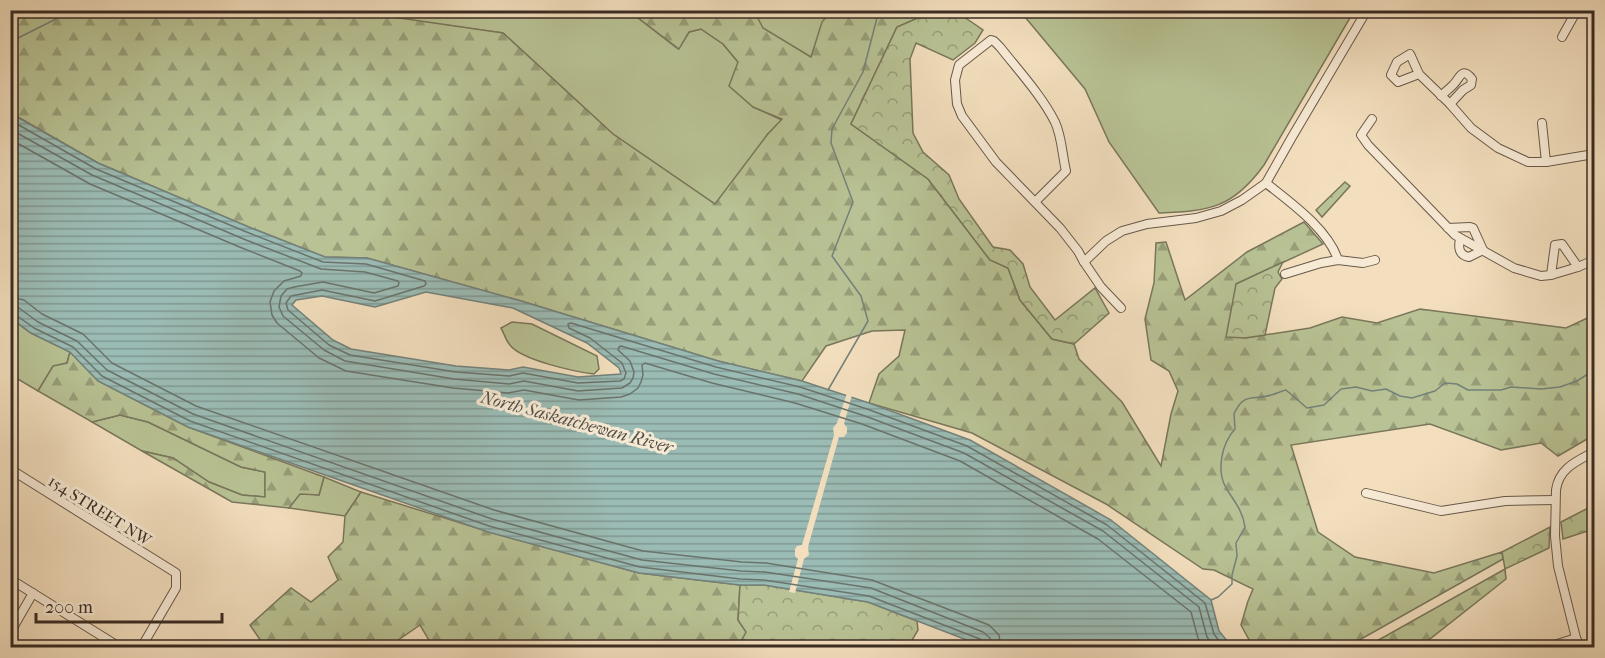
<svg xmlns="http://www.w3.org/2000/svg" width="1605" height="658" viewBox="0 0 1605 658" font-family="'IM FELL French Canon',serif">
  <defs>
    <pattern id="forest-firs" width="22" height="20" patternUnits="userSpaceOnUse" patternTransform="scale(1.5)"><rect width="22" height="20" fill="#b8c294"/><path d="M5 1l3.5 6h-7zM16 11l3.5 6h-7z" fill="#979e79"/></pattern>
    <pattern id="park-crowns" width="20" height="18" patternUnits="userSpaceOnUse" patternTransform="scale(1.5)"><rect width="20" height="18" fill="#b8c294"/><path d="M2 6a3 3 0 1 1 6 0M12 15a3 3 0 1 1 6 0" fill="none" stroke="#979e79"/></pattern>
    <pattern id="water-rules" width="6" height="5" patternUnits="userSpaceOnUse" patternTransform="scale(1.5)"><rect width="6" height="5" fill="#9bbcb5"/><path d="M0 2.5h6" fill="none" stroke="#7f9993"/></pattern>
  </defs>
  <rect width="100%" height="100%" fill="#f3dfbe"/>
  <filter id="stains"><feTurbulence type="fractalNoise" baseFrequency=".00333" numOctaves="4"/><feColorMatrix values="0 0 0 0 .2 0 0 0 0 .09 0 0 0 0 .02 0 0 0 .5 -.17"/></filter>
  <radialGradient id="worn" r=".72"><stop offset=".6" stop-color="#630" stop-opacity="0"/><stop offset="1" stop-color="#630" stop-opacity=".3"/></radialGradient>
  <g fill="#b8c294" stroke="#79775c" stroke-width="1.5">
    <path d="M308,11h321l49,38 11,-17 12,-3 22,15 15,18 15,45 29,13 -15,15 -10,23 -42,46 -102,-70 -110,-101 -138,-19 -26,4z"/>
    <path d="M739,11h195l-37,16 -46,97z"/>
    <path d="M1020,11h334l-90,154c-31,43 -54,46 -105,48l-50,-71 -24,-53z"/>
    <path d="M10,318l21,15 39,19 -3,11 -14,4 -15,24 -27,-16v-9l2,-11 -2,-1z"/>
    <path d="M512,322l20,2 65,32 2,13 -5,5c-18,-2 -73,-14 -84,-29 -4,-4 -6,-12 -9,-17z"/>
    <path d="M120,415l28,7 93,45 24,5v25l-23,-2 -33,-13 -36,-24 -31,-7 -50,-29z"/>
    <path d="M324,477l37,15 -16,24 -56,-8 11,-15 19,2z"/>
  </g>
  <g fill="url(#forest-firs)" stroke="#79775c" stroke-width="1.5">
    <path d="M166,10l4,4 3,-4h135l31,8 26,-5 138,20 110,101 102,70 52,-69 15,-16 -29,-12 -24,-21 9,-24 -15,-18 -22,-15 -12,3 -10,17 -50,-38h125l9,17 48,29 11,-35 9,-11h103l-37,16 -46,97 77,55 62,81 18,8 12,32 32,39 22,5 5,15 43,43 39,64 10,-52 7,-23 -9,-20 -18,-11 -6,-41 9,-36 2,-40 10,-1 19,58 62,-48 57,-30 19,22 -87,40 9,54 65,-10 32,-11 35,6 43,-14 146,19 28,-13v120l-36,21 -17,-13 -40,7 -71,-26 -139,21 27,87 37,25 79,16 68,-21 1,7 -156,88h-94l-12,-22 7,-24 5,-12 -39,-19 -11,-1 -97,-65 -134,-71 -103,-30 10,-29 20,-18 6,-26 -33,1 -46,15 -24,35 -84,-20 -197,-60 -154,-43 -42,-1 -74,-29 -153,-65 -87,-50v-102z"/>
    <path d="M70,352l28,29 90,46 136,50 -5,18 -19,-1 -11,14 -57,-6 -90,-51 31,7 36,24 33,13 23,2v-25l-24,-5 -93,-45 -28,-7 -28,7 -54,-31 15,-25 14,-3z"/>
    <path d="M361,492l132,41 146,40 101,12 -2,35 19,27h-324l-13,-22 -32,22 -190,1v-4h65l-13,-19 41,-37 20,14 27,-22 -10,-23 15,-15 2,-26z"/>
    <path d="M1505,569l1,10 -81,64 3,4h-62z"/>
  </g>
  <g fill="url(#park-crowns)" stroke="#79775c" stroke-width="1.5">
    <path d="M954,10l29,20 -8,13 -22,17 -37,-17 -6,16 3,74 10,19 26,23 10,24 34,48 17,3 13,14 7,23 25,33 40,-32 14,25 -35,31 -22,-5 -32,-39 -12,-32 -18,-8 -62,-81 -77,-55 46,-97 37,-16z"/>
    <path d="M1345,182l5,4 -28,31 -6,-7z"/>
    <path d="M1283,262l-5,10 4,7 -7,9 -10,47 -20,3 -19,-1 10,-53z"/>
    <path d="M1594,505v24l-31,10 -2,-17z"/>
    <path d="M1550,527l-1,21 -44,21 -3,-17z"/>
    <path d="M740,585h24l104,17 49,19 1,9 -10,17h-170l8,-15 -8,-12z"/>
  </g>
  <path fill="url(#water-rules)" stroke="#74827b" stroke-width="1.5" fill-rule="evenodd" d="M10,113l88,50 153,65 74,29 42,1 154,43 197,60 84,20 67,22 101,37 141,80 100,80 8,31 13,16h-247l-117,-45 -104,-17h-24l-101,-12 -151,-41 -300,-105 -90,-46 -28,-29 -39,-19 -20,-15zM426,292l87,16 74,35 32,25 2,6 -43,3 -55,-10 -14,3 -53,-4 -105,-17 -18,-9 -41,-35 4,-5 26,-4 53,11z"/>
  <path fill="#f3dfbe" d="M847,393l5,2 -8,29 3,3v6l-3,4h-5l-31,110 1,8 -5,4 -9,34 -6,-1 9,-33 -3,-3v-7l2,-3 5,-1 32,-110 -1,-7 4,-5z"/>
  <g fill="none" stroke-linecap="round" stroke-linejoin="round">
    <g stroke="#6a746c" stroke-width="1.5">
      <path d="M10,120l86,49 153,64 74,29 43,2 59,17 1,3 -2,2 -49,15 -53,-11 -31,6 -5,7 2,7 41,35 21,10 106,17 53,4 14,-3 55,10 42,-2 4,-2 2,-6 -4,-10 -32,-25 -21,-10 -1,-4 3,-1 145,44 84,20 67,22 100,37 140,79 98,78 9,31 10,14"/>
      <path d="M10,129l82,46 154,65 75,29 44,3 33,9 1,2 -1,3 -24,7 -51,-11 -29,5 -7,2 -6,7 -2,11 4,9 41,34 21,11 109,18 55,5 15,-3 54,10 44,-3 8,-5 3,-5 1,-6 -4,-11 -12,-11 1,-3 2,-1 93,28 84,20 67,22 99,37 139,78 96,76 8,30 8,11"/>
      <path d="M10,139l80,45 152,64 58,23 2,2 -1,3 -17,5 -10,10 -4,11 2,13 5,8 42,35 27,13 107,17 55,5 16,-3 55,10 42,-3 9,-3 8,-6 3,-6 2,-7 -1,-10 3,-2 67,20 83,20 67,21 98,37 138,78 93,73 7,26 5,10"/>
      <path d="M10,297l14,3 18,14 41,20 29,29 84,43 298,104 149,41 99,11 24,1 106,17 117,45 10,10 2,13"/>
      <path d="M10,306l9,2 19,14 39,19 30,29 86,44 299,105 150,41 99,11 24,1 106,16 112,44 7,6 2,10"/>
      <path d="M10,314l6,1 18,13 39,19 29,29 88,45 299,105 151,41 100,12 24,1 105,16 111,43 4,4v5"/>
    </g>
    <g stroke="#74827b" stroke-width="1.5">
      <path d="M10,42l48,-24 3,-8"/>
      <path d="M828,390l40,-69 -7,-25 -29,-40 21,-54 -22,-59 1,-14 31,-57 16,-62"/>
      <path d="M1211,600l7,-3 14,-13v-9l5,-19 -1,-13 9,-16c-2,-16 -11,-26 -19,-39 -10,-18 -4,-45 9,-59l-1,-15c10,-23 20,-13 37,-19 5,-1 10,-4 15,-5l21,18 17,-3 17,-16 15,-2 16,4 14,-2 14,7 12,2 23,-7 10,-8 12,1 11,6h33l10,-3 30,2 19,-2 17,-6 17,-11"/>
    </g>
    <defs>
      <g id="minor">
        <path d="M1562,37l15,-27"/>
        <path d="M1419,74l-21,8 -7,-7 6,-13 13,-8 9,20 31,30 21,24 27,20 30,14h18l48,-8"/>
        <path d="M1441,96c4,-4 8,-7 12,-11 7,-7 9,-19 19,-6l-1,6 -8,5 -13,14"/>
        <path d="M1372,119l-11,16 7,10 87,90 59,33 27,8 10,-1 27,-8 16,-7"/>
        <path d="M1542,123l4,39"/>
        <path d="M1266,183c25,20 62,46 72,77"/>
        <path d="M1035,202l31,-31c-4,-17 -4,-34 -11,-49 -13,-26 -37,-52 -55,-75l-6,-6 -3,-1 -32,25 -4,15 2,24 5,12 34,46 64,66 18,23 6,11 17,25 20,21"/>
        <path d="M1448,228l22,-1 3,1 10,22 -14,7c-10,-2 -11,-9 -9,-18"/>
        <path d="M1084,262l22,-21 16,-10 25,-7 49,-6 25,-7 21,-11 24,-17 26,-46 75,-127"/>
        <path d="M1285,274l36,-11 17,-3 25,3 12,-3"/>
        <path d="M1551,275l4,-30 7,-1 16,23"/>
        <path d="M10,469l166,104v15l-35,60"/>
        <path d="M1366,493l75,18 64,-10 50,-1"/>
        <path d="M10,579l111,69"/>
        <path d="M10,633l23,-40"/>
        <path d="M1545,648l31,-10"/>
        <path d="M1581,648l-5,-10 -18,-72 -3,-30 1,-46c3,-22 21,-29 38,-38"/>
      </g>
    </defs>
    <use href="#minor" stroke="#68594a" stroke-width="10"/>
    <use href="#minor" stroke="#f7ead5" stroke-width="8"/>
  </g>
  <g text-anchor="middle" stroke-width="6" stroke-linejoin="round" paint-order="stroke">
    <g font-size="16" fill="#3a2c24" stroke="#f7ead5">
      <text transform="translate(100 510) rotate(32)" y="6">154 STREET NW</text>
    </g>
    <g font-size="18" font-style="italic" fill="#525048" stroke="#f7ead5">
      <text transform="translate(577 422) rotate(15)" y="6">North Saskatchewan River</text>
    </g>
  </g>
  <rect width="1605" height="658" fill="none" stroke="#f3dfbe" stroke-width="36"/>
  <rect x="12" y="12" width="1581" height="634" fill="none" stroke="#3a2c24" stroke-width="3"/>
  <rect x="18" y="18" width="1569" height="622" fill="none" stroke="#3a2c24" stroke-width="1.5"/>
  <path d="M36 613v9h186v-9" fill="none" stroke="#3a2c24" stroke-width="3"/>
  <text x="45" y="613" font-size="18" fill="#3a2c24" stroke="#f7ead5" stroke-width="4.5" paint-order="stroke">200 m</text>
  <rect width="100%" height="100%" filter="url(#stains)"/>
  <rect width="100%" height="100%" fill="url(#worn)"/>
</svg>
